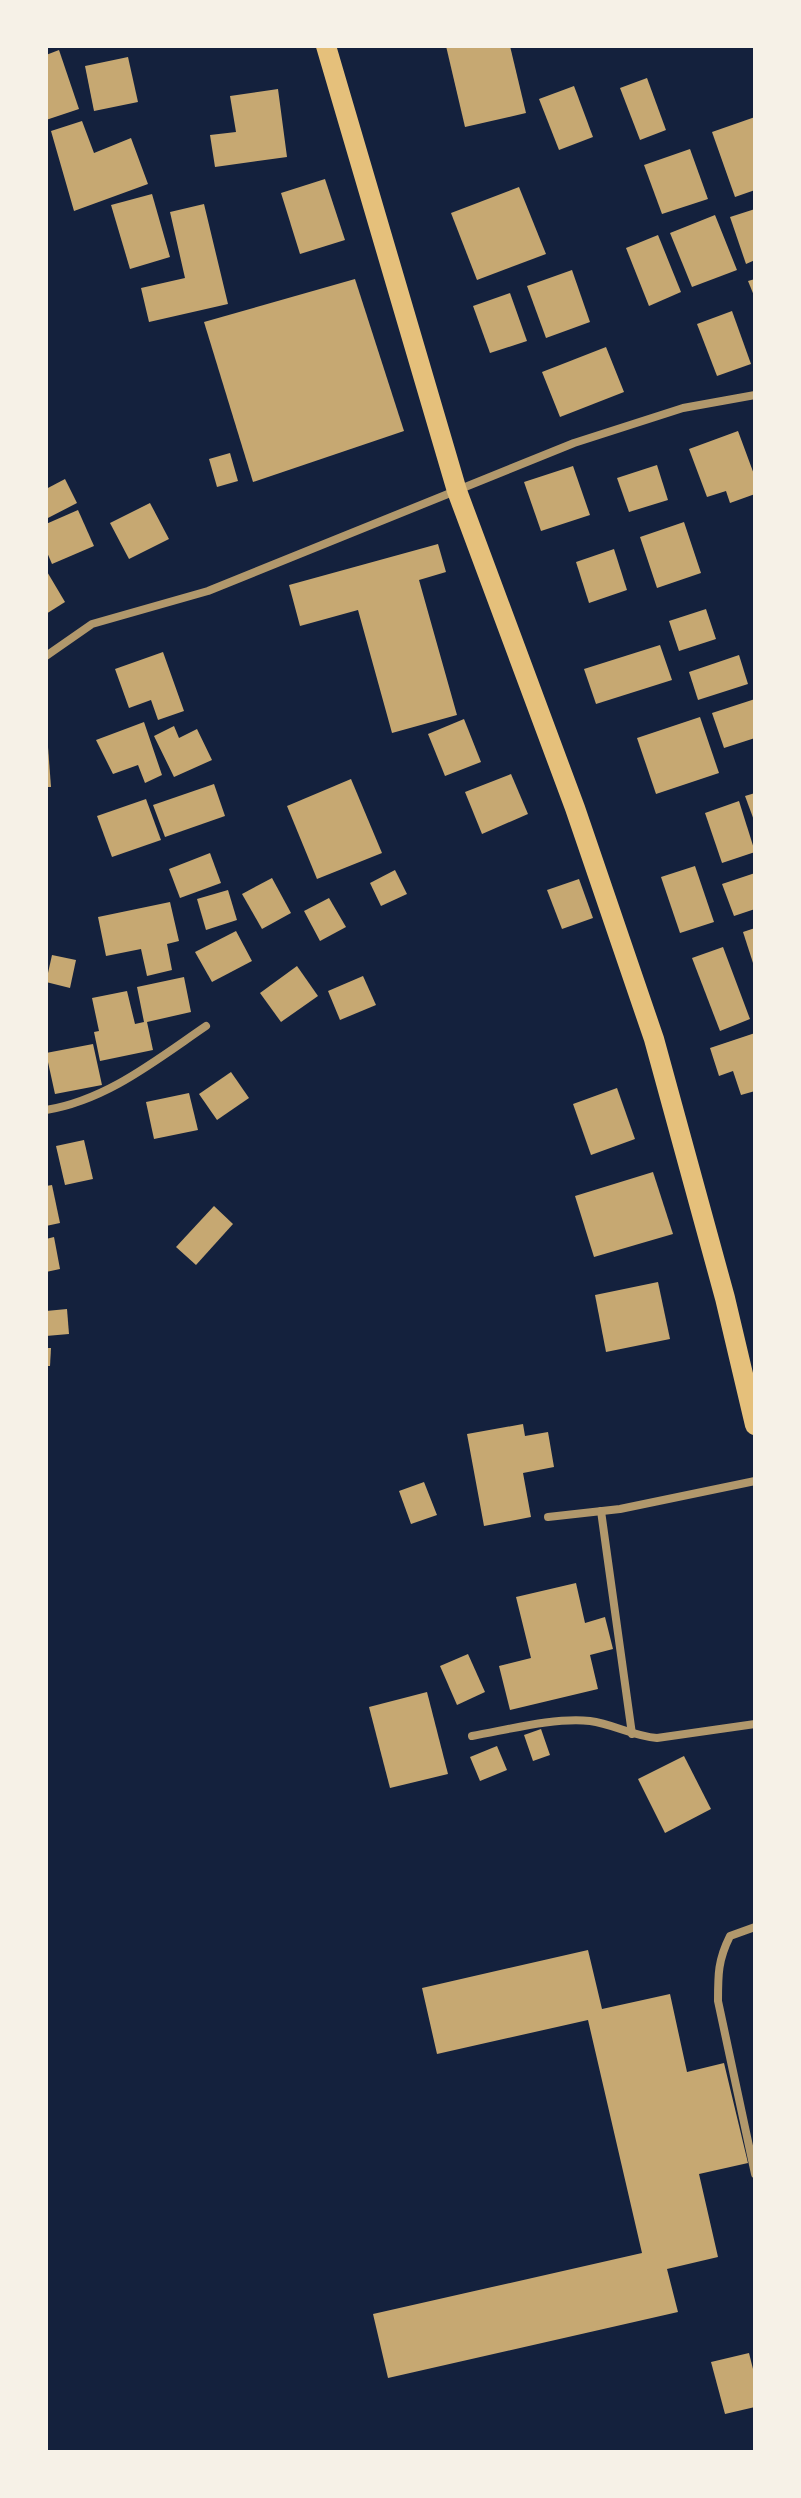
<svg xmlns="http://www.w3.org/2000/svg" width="801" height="2498" viewBox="0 0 801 2498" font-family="Cabin,sans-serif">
  <rect width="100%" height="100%" fill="#14213d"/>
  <g fill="#c6a872">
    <path d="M446,46h64l16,67 -61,14z"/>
    <path d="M59,50l20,59 -33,11v-65z"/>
    <path d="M128,57l10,45 -44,9 -9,-45z"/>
    <path d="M647,78l19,52 -26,10 -20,-52z"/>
    <path d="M574,86l19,51 -34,13 -20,-51z"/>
    <path d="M278,89l9,68 -72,10 -5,-32 26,-3 -6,-36z"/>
    <path d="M755,117v73l-20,7 -23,-65z"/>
    <path d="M82,121l12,32 37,-15 17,46 -74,27 -23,-80z"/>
    <path d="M690,149l18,50 -46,15 -18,-49z"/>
    <path d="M325,179l20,61 -45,14 -19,-61z"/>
    <path d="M519,187l27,67 -69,26 -26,-67z"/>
    <path d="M152,194l18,63 -40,12 -19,-64z"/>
    <path d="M204,204l24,100 -79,18 -8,-34 44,-10 -15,-66z"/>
    <path d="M755,209v51l-9,4 -16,-47z"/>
    <path d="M715,215l22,55 -45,17 -22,-54z"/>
    <path d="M658,235l23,57 -32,14 -23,-58z"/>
    <path d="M572,270l18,52 -44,16 -19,-52z"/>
    <path d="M355,279l49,152 -151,51 -49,-160z"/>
    <path d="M755,279v19l-7,-17z"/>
    <path d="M510,293l17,48 -37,12 -17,-47z"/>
    <path d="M732,311l19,53 -34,12 -20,-52z"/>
    <path d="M606,347l18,45 -64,25 -18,-45z"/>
    <path d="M738,431l17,46v17l-25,9 -4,-12 -19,6 -18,-48z"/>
    <path d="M230,453l8,28 -21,6 -8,-28z"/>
    <path d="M657,465l11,35 -39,12 -12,-34z"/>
    <path d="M573,466l17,49 -49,16 -17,-49z"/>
    <path d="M65,479l12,24 -31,16v-30z"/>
    <path d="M150,503l19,36 -40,20 -19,-36z"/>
    <path d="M78,510l16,36 -42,18 -6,-14v-26z"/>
    <path d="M684,522l17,51 -44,15 -17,-51z"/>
    <path d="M438,544l8,28 -27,8 38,135 -65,18 -34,-123 -58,16 -11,-41z"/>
    <path d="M614,549l13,41 -38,13 -13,-41z"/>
    <path d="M46,570l19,32 -19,12z"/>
    <path d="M706,609l10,30 -37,12 -10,-30z"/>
    <path d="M660,645l12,35 -76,24 -12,-35z"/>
    <path d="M163,652l21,59 -26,9 -7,-20 -22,8 -14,-39z"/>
    <path d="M739,655l9,29 -50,16 -9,-28z"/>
    <path d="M755,699v39l-31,10 -12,-35z"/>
    <path d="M700,717l19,56 -63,21 -19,-56z"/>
    <path d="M464,719l17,43 -36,14 -17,-42z"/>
    <path d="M144,722l18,53 -17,8 -7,-18 -25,9 -17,-34z"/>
    <path d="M174,726l5,12 18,-9 15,31 -38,17 -20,-41z"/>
    <path d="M46,747h2l3,40h-5z"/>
    <path d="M511,774l17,40 -46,20 -17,-42z"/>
    <path d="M351,779l31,74 -65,26 -30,-73z"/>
    <path d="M214,784l11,32 -60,21 -12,-32z"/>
    <path d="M755,793v30l-10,-27z"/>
    <path d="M146,799l15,41 -49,17 -15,-41z"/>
    <path d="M739,801l16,51 -33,11 -17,-50z"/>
    <path d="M210,853l11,30 -41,15 -11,-29z"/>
    <path d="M695,866l19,56 -34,11 -19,-56z"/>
    <path d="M395,870l12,24 -26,12 -11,-23z"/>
    <path d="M755,873v36l-21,7 -12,-32z"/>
    <path d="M272,878l19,35 -29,16 -20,-35z"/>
    <path d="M579,879l14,39 -31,11 -15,-39z"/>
    <path d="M228,890l9,30 -31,10 -9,-31z"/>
    <path d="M329,898l17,29 -26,14 -16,-30z"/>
    <path d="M170,902l9,39 -12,3 5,26 -25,6 -6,-27 -35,7 -8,-39z"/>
    <path d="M755,928v38h-1l-11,-34z"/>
    <path d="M236,931l16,30 -40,21 -17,-30z"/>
    <path d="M723,947l27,72 -30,12 -28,-73z"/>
    <path d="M52,955l24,5 -6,28 -24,-6z"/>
    <path d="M297,966l21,30 -37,26 -21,-29z"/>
    <path d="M363,976l13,29 -36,15 -12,-29z"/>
    <path d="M184,977l7,35 -44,10 6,28 -53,11 -6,-29 5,-1 -7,-33 35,-7 8,33 9,-2 -7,-35z"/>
    <path d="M755,1033v58l-14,4 -8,-24 -14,5 -9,-28z"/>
    <path d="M93,1044l9,41 -47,9 -9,-41z"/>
    <path d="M231,1072l18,26 -32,22 -18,-26z"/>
    <path d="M617,1088l18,51 -44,16 -18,-51z"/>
    <path d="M189,1093l9,37 -44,9 -8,-37z"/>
    <path d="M84,1140l9,39 -28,6 -9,-39z"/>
    <path d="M653,1172l20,62 -79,23 -19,-61z"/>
    <path d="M52,1185l8,38 -14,3v-40z"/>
    <path d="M214,1206l19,18 -37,41 -20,-18z"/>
    <path d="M54,1237l6,32 -14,3v-33z"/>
    <path d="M658,1282l12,57 -64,13 -11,-57z"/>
    <path d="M67,1309l2,25 -23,2v-25z"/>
    <path d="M46,1348h5l-1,18h-4z"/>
    <path d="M523,1424l2,12 23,-4 6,35 -31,6 8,44 -47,9 -17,-92z"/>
    <path d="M424,1482l13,33 -26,9 -12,-33z"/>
    <path d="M576,1583l9,40 20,-6 8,32 -23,6 8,34 -88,21 -11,-44 32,-8 -15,-61z"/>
    <path d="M468,1654l17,38 -28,13 -17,-39z"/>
    <path d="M427,1692l21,82 -58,14 -21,-81z"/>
    <path d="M541,1729l9,26 -17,6 -9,-26z"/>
    <path d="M497,1746l10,24 -27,11 -10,-24z"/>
    <path d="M684,1756l27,53 -46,24 -27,-54z"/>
    <path d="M588,1950l14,59 68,-15 17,78 37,-9 24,100 -49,11 19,83 -51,12 11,43 -290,66 -15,-64 269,-61 -54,-233 -151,34 -15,-66z"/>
    <path d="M749,2353l6,24v30l-30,7 -14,-52z"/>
  </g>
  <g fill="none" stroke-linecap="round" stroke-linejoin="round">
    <g stroke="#b1986c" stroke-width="8">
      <path d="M46,656l46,-32 116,-33 366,-148 109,-35 72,-13"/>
      <path d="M46,1110c61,-10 110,-50 160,-84"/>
      <path d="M601,1511l31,223"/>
      <path d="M548,1517l72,-8 135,-28"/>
      <path d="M472,1736c35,-6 83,-19 118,-15 23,3 43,15 67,17l98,-14"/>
      <path d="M755,1927l-25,9c-12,24 -12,38 -12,65l37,173"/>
    </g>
    <path stroke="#e5c07b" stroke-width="20" d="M326,46l131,445 118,317 79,231 71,259 30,127"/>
  </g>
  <rect width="801" height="2498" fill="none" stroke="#f6f1e7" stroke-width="96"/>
</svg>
